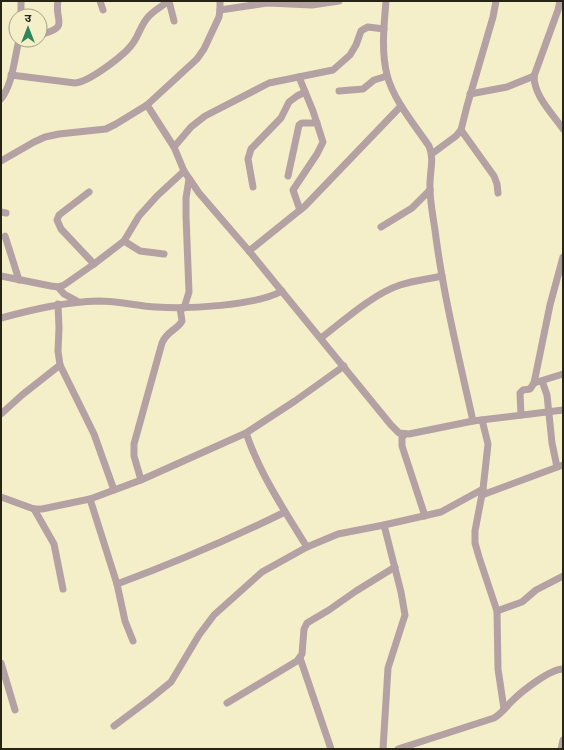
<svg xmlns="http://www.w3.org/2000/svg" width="564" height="750" viewBox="0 0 564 750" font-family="'Titillium Web','Noto Sans Devanagari',sans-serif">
  <rect width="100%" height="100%" fill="#f5efc9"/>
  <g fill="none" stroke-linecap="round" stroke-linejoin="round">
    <g stroke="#b4a1a3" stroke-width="7">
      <path d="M100,1l3,9"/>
      <path d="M169,1l5,20"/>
      <path d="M386,1c-2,24 -5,50 1,74 7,26 27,49 42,71 6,14 0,27 1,42 0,14 3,28 5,42 8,64 24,128 38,191"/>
      <path d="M560,1l-2,9 -24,66c0,20 18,37 29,53"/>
      <path d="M220,10l47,-7 45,2 27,-4"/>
      <path d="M21,16v-15"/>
      <path d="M43,34c27,-8 11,-13 15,-33"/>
      <path d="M11,75l64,8c14,-1 50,-28 58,-40 6,-8 8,-19 16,-27 6,-6 13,-10 20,-15"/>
      <path d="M299,77l14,34 10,31 -6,12 -24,36 7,20"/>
      <path d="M339,91l24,-2 11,-9 13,-4"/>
      <path d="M470,94l37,-7 27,-11"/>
      <path d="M1,99c12,-16 13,-39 18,-59"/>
      <path d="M147,105l27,42 10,24 15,22 50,58 142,174 8,8 10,1 64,-13 90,-11"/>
      <path d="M461,130l33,46 3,8 1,9"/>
      <path d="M174,147l17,-20 14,-11 64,-33 64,-13 17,-15 6,-10 5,-14 3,-2 4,-2 16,2"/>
      <path d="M433,153l23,-17 5,-6 6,-24 26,-89 3,-16"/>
      <path d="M1,161l33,-19 11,-5 14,-3 47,-5 10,-5 31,-19 50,-46 7,-10 15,-32 1,-7v-9"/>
      <path d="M288,176l11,-51 3,-2h15"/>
      <path d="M253,187l-5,-28 3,-10 30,-31 8,-16 8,-6 8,-4"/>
      <path d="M89,192l-30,23 -2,5 4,9 33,35"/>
      <path d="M1,212l5,1"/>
      <path d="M381,227l31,-19 18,-18"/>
      <path d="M5,236l14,44"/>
      <path d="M124,241l16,10 24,3"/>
      <path d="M249,251l56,-45 96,-100"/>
      <path d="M1,276l50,10 7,1 6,-2 30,-21 30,-23 15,-25 18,-20 27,-25"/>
      <path d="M58,287l6,7 13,7"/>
      <path d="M58,304l1,24 -1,23 2,14 34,69 20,56"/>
      <path d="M184,308l5,-16 -3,-76v-18l3,-19"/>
      <path d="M1,318c34,-9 63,-16 98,-17 19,0 39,5 57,6 32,2 99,-1 126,-16"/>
      <path d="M321,338c22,-17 52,-44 79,-53 13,-4 28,-6 42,-9"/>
      <path d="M542,381l5,14 5,48 5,24"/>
      <path d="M534,383l16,-78 13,-48"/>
      <path d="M1,414l21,-19 38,-30"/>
      <path d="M521,415l-1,-22 3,-3 7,-1 4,-6 29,-9"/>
      <path d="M482,420l6,24 -5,45 -8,42v12l4,14 18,54 1,58 6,40"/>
      <path d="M246,433c14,41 38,77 61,114"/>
      <path d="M405,434l-3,4v8l23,70"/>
      <path d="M141,480l-7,-24v-12l28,-101c5,-12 15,-13 20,-22l-2,-13"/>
      <path d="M482,495l81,-30"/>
      <path d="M1,497l33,12h8l48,-10 51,-19 105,-47 49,-32 49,-35"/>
      <path d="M90,499l27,85 8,37 8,20"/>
      <path d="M34,509l20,35 9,45"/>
      <path d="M117,584c57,-21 113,-45 168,-72"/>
      <path d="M497,611l25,-9 14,-12 27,-14"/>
      <path d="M300,658l31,91"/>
      <path d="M1,663l14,47"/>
      <path d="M227,703l70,-42 5,-7 2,-25 3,-6 22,-13 27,-19 39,-24"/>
      <path d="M114,726l36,-27 21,-17 28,-47 15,-20 48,-43 45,-25 31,-13 46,-9 57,-13 42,-23"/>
      <path d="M383,749l5,-81 17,-53 -4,-23 -17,-67"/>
      <path d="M398,749l96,-31c7,-4 12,-11 18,-17 10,-10 38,-32 51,-32"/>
      <path d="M561,749l2,-9"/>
    </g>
  </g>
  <rect width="564" height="750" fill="none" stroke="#272416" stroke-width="4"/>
  <g transform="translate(28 28)"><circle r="19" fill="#f5efc9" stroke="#a39e81"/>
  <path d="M0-3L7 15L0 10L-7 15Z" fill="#2f865b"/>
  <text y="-6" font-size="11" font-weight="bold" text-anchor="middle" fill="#272416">उ</text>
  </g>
</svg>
